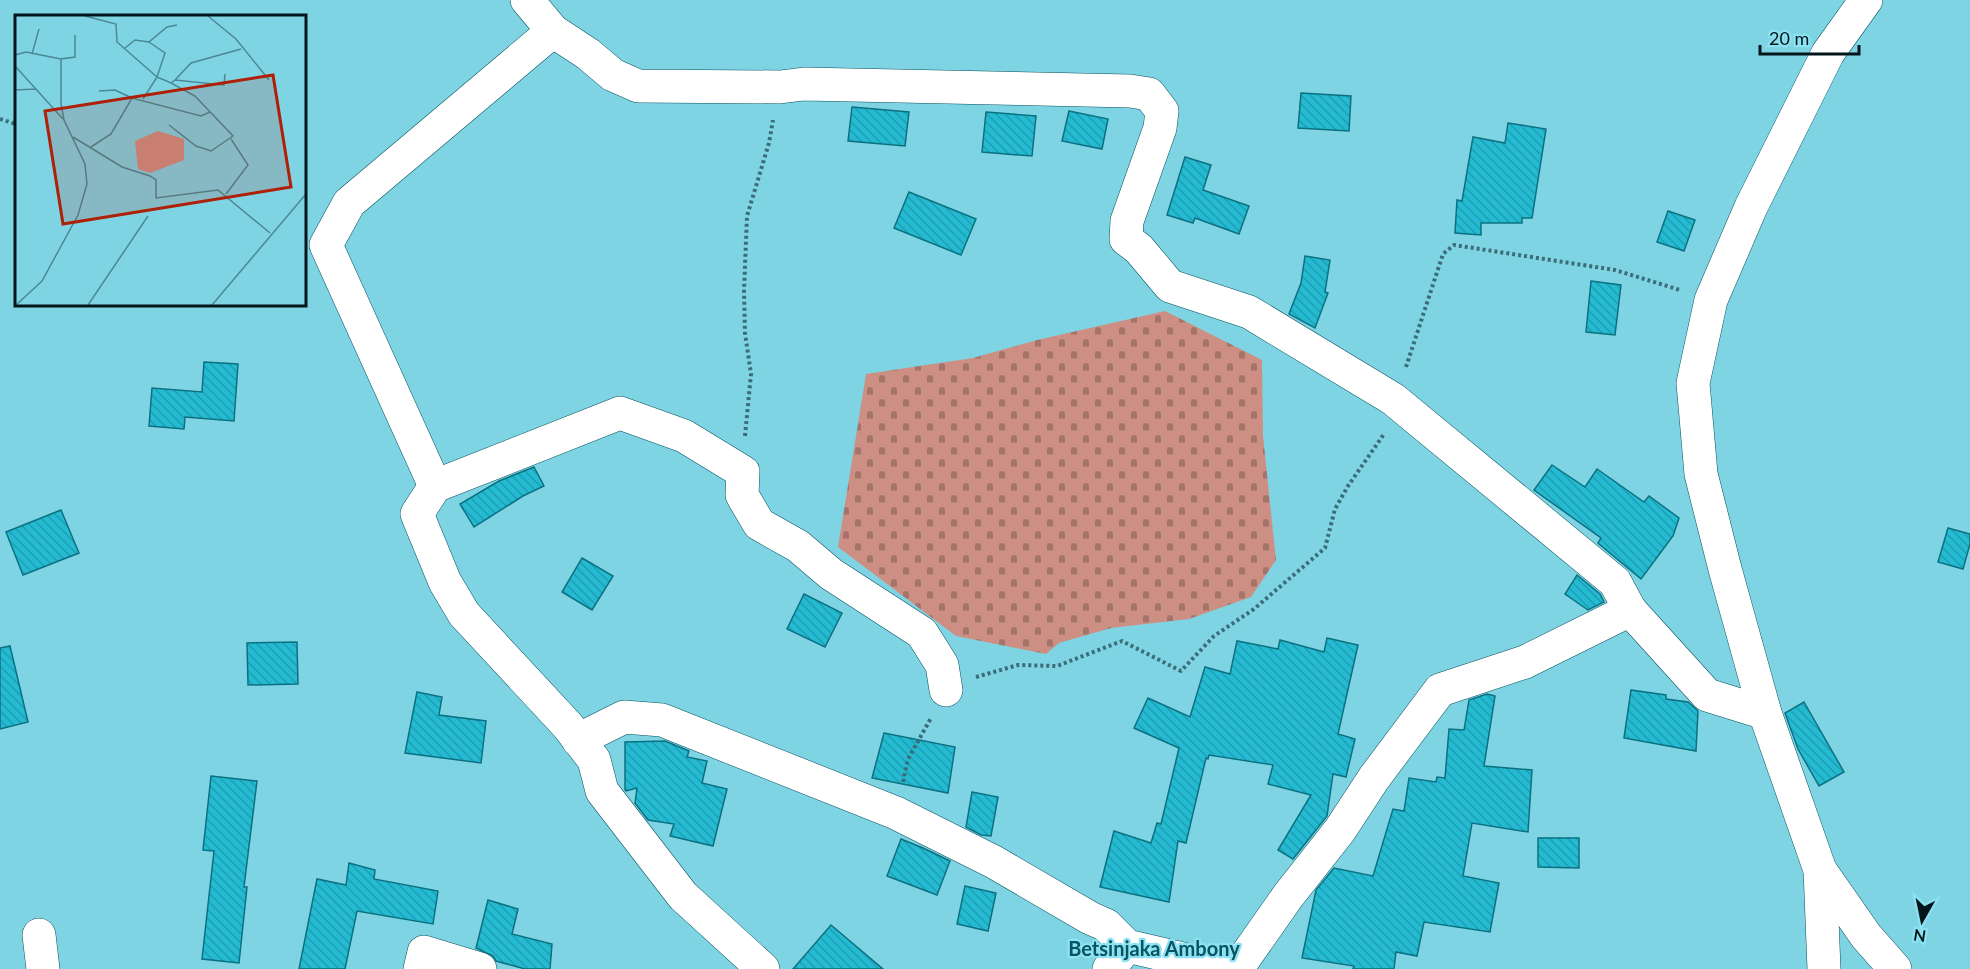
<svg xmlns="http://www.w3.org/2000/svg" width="1970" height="969" viewBox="0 0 1970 969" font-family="Lato,sans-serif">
  <defs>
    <pattern id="cemetery-stones" width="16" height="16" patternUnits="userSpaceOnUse" patternTransform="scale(1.5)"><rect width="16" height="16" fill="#cd8f83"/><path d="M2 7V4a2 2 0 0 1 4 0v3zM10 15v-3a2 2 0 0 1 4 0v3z" fill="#a4746a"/></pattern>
    <pattern id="building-back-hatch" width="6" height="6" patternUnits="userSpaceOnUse" patternTransform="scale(1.5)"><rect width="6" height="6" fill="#24bad1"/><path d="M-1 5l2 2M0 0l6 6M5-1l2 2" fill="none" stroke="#1f9fb3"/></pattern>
  </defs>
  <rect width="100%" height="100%" fill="#7fd4e4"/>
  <path fill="url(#cemetery-stones)" d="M1165,311l97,49 1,76 13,124 -25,37 -62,22 -78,9 -52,15 -13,11 -90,-18 -118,-89 28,-173 107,-16 64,-18z"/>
  <g fill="url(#building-back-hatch)" stroke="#0b7181" stroke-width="1.5">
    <path d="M1301,93l50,3 -2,35 -51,-3z"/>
    <path d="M852,107l57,5 -4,34 -57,-5z"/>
    <path d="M1069,111l39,8 -6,30 -40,-8z"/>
    <path d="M986,112l50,4 -4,40 -50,-4z"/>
    <path d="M1508,123l38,6 -14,89h-10v5h-41v12l-26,-2 2,-33 5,1 11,-64 32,6z"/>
    <path d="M1185,157l26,8 -8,25 46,16 -10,28 -44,-16 -2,5 -26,-8z"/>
    <path d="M909,192l67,27 -15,36 -67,-27z"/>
    <path d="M1668,211l27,9 -11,31 -27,-9z"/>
    <path d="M1305,256l25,4 -5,32 3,1 -13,35 -26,-14 12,-31z"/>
    <path d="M1591,281l30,4 -6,50 -29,-3z"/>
    <path d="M204,362l34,2 -4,57 -49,-4 -1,12 -35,-3 3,-38 50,4z"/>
    <path d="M1552,465l33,22 12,-18 47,33 5,-6 30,22 -6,18 -32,43 -43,-36 3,-5 -67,-48z"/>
    <path d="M534,467l10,19 -21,10 -49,31 -14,-23 39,-23z"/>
    <path d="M61,510l18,43 -56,22 -17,-43z"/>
    <path d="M1948,528l22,6v10l-7,25 -25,-7z"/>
    <path d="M582,558l31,18 -21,34 -30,-18z"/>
    <path d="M1577,575l23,19 4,8 -16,8 -23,-16z"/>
    <path d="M804,594l38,19 -17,34 -38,-18z"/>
    <path d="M1327,638l31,7 -20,89 17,5 -9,38 -13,-3 -6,42 -34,43 -15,-9 33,-55 -43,-11 5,-19 -64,-10 -1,4 -2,-1 -20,85 -8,-2 -9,61 -69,-15 14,-56 37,12 6,-20 4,1 18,-76 -45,-20 14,-30 42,19 15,-50 25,7 7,-33 41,8 2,-9 44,12z"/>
    <path d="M297,642l1,42 -50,1 -1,-42z"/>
    <path d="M10,646l18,76 -28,7v-81z"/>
    <path d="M1631,690l35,5v4l22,3 10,9 -2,40 -72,-13z"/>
    <path d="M417,692l25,5 -3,18 47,6 -5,42 -76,-10z"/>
    <path d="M1487,694l8,2 -11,70 48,4 -4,62 -56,-9 -9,53 36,7 -9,49 -66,-10 -7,34 -21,-4 -2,17h-41l1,-3 -52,-8 14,-68 18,-22 39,8 20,-67 11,2 5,-33 27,4 1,-5 8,1 4,-49 15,1 5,-30z"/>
    <path d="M1804,702l40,70 -25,14 -21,-37 -13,-36z"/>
    <path d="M884,733l71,14 -7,46 -76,-15z"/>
    <path d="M665,741l24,10 -2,6 20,4 -5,22 25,6 -14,57 -43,-10 4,-12 -26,-4 -13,-17 2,-15 -11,3 -1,-1v-48z"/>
    <path d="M211,776l46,5 -13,106h3l-8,76 -37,-4 12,-108 -11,-1z"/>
    <path d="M972,792l26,5 -7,39 -10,-1 -15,-8z"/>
    <path d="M1538,838h41v30l-41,-1z"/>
    <path d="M901,839l22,9 27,13 -13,34 -50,-19z"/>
    <path d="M349,863l26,7 -1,9 64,12 -5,33 -76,-13 -12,58h-46l18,-90 29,6z"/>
    <path d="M965,886l31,7 -8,38 -31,-7z"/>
    <path d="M488,900l30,9 -6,25 40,10 -2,25h-25l-29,-8 -3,-5 -17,-8z"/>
    <path d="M831,925l52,44h-90z"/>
  </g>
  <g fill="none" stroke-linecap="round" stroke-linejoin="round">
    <defs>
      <g id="minor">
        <path d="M527,0l26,31 35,23 25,21 25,11 142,1 24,-3 326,7 19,3 13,17 -2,17 -33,93 -1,18 13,10 31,37 79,26 144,87 222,183 15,28 77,85 58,18"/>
        <path d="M435,486l-109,-241 23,-42 204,-172"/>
        <path d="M578,740l46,-23 38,3 234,93 98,49 96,56 16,7 21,21 95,22 19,-5 47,-67 52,-66 34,-52 66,-88 85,-28 105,-52"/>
        <path d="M1820,870l46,66 29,33"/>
        <path d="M39,935l4,34"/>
        <path d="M420,969l4,-17 56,17"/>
        <path d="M763,969l-80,-73 -81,-105 -8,-31 -26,-34 -104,-112 -19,-32 -28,-68 18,-28 185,-73 64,23 59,36 -1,23 17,29 39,22 33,28 91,59 20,32 4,25"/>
        <path d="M1109,969l18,-23"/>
        <path d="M1824,969l-4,-99 -55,-157 -40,-144 -24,-95 -8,-91 18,-83 40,-93 77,-154 38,-53"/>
      </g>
    </defs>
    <use href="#minor" stroke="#05525e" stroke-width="34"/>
    <g stroke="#3a6d78" stroke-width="4" stroke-dasharray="3 3" stroke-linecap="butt">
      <path d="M0,119l16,5"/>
      <path d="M1406,367l37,-113 11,-9 161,25 65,20"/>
      <path d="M745,436l6,-62 -6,-41 -1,-42 3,-75 22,-73 4,-23"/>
      <path d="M976,677l42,-12 39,1 65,-25 59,30 33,-35 40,-27 71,-61 10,-39 13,-23 36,-52"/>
      <path d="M903,782l5,-23 23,-41"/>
    </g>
    <use href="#minor" stroke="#fff" stroke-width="33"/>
  </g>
  <g text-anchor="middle" stroke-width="4.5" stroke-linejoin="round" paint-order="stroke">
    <g font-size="20" font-weight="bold" fill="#085460" stroke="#8ce1f2">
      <text x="1154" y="956">Betsinjaka Ambony</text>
    </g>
  </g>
  <g transform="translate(15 15)">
    <rect width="291" height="291" fill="#7fd4e4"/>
    <path d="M143,116l26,8v21l-34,13 -12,-4 -3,-28z" fill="#cd8f83"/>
    <path fill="none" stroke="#4c8894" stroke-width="1.5" d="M70,1l31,8 1,18 40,35 8,-24 -16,-11 18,-15 10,-2M193,1l28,23 33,41M110,33l10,-8 14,2M17,39l7,-25M0,40l11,-3 35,7M0,51l48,53M160,65l16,-17 50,-14M0,75l21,-1M84,76l16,-1 17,8M128,84l14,-22 14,6 4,-3 49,5 1,-11M154,110l27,21 15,5 22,-15 -38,-40 -24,-13M58,122l49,30 28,9 6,4v18l62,-8 52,43M76,132l20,-13 21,-36 69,18 9,-4M211,179l22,-29 -17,-26M1,290l26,-24 36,-66 9,-31 -2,-20 -21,-44 -3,-16v-45l14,-2v-22M73,290l60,-89M197,290l94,-111"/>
    <path fill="#ae2008" fill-opacity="0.15" stroke="#ae2008" stroke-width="3" d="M258,60l18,112 -228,37 -18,-113z"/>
    <rect width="291" height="291" fill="none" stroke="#00161b" stroke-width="3"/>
  </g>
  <g transform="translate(1922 921) rotate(189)" stroke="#8ce1f2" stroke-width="4.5" paint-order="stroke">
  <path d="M0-4.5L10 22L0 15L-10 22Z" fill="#00161b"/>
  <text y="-9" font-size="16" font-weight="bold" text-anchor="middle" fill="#00161b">N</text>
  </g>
  <path d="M1760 45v9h99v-9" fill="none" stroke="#00161b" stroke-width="3"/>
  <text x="1769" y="45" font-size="18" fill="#00161b" stroke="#8ce1f2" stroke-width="4.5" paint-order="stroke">20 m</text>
</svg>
